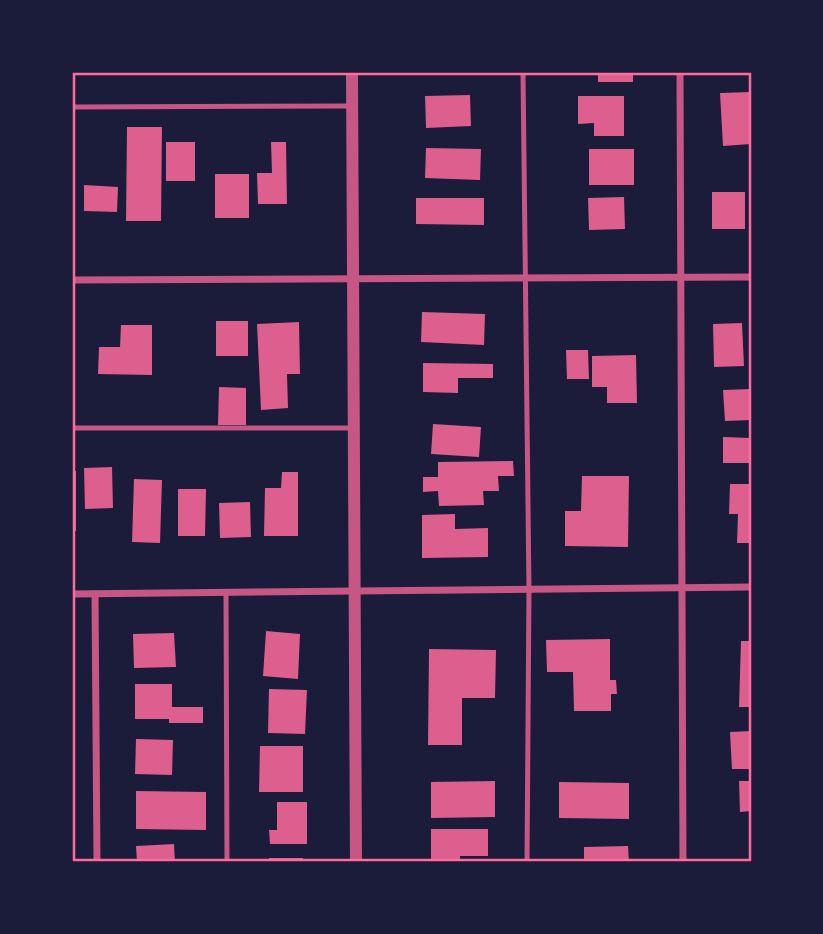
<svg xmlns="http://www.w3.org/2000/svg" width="823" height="934" viewBox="0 0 823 934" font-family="'Titillium Web',sans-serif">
  <rect width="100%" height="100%" fill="#1b1b3a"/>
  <g fill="#dd5f8e">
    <rect x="417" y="72" width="77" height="3"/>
    <rect x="598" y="72" width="35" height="10"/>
    <path d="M751,92v52l-28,2 -3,-53z"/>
    <path d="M470,95l1,31 -45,2 -1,-32z"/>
    <path d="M578,96h46v40h-30v-13l-16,1z"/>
    <path d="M127,127h35l-1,94h-35z"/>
    <rect x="166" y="142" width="29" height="39"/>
    <path d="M271,142h15l1,62h-29l-1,-31h15z"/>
    <path d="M426,148l55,1 -1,31 -55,-2z"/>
    <rect x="589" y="149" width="45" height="36"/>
    <rect x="215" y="174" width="34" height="44"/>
    <path d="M72,177h2l1,35h-3z"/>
    <path d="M84,185l34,2 -1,25 -33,-1z"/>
    <rect x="712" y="192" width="33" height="37"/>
    <path d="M624,197l1,32 -36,1 -1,-32z"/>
    <path d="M416,198h68v27l-68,-1z"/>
    <path d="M422,312l63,2 -1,31 -63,-3z"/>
    <rect x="216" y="321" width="32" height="35"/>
    <path d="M299,322l1,52h-13l1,34 -27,2 -4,-86z"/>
    <path d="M742,323l2,43 -30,1 -1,-43z"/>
    <path d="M121,325h31v50l-54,-1 1,-27h21z"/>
    <path d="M566,350h22l1,29h-22z"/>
    <path d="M636,355l1,48h-30v-16h-15v-31z"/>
    <path d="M423,363l70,1v14h-35v15l-35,-1z"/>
    <path d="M219,387l27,1v37h-28z"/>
    <path d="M751,389v31l-26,1 -2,-31z"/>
    <path d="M433,424l48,3 -2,30 -48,-3z"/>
    <path d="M723,437l28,1v25h-28z"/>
    <path d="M513,461l1,15h-16l1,15h-16l1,14 -45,1 -1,-15 -15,1v-15h15v-15z"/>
    <path d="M112,467l1,41 -28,1 -1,-41z"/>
    <rect x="72" y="471" width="4" height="60"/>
    <path d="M282,472h16v64h-34l1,-48h16z"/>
    <path d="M582,476h47l-1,71 -63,-1v-35h16z"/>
    <path d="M134,479l28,1 -2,63 -28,-1z"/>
    <path d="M730,484h21v59h-14l1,-29h-9z"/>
    <path d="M178,489h28l-1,47h-27z"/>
    <path d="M250,502l1,35 -31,1 -1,-35z"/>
    <path d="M455,514v15l33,-1v29l-66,1v-43z"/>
    <path d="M266,631l34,3 -2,45 -35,-3z"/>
    <path d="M174,633l2,34 -42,1 -1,-34z"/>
    <path d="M610,639v41h6l1,14h-6v17h-37l-1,-39h-26l-1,-32z"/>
    <path d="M741,641h10v66h-12z"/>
    <path d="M429,649l67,1 -1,48h-33v47h-34z"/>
    <path d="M135,684h37v23h31v16h-34v-4h-34z"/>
    <path d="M269,689l38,1 -2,44 -37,-1z"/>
    <path d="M751,731v38h-19l-2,-37z"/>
    <path d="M136,739l37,1 -1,35 -37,-1z"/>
    <path d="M260,746h43v46h-44z"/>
    <path d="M495,781v36l-64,1v-36z"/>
    <path d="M739,781h12v30l-11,1z"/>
    <path d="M559,782l70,1v36l-70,-1z"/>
    <path d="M136,791l70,1v38l-70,-1z"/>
    <path d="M277,802h30v42h-37l-1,-14h8z"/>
    <path d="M431,829h57v27h-28v6h-29z"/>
    <path d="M174,844l1,18h-38l-1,-16z"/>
    <path d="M628,846l1,16h-45v-15z"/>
    <rect x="269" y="858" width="34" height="4"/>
  </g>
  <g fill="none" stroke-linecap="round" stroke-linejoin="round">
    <g stroke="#c65784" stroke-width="5">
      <path d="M523,72l6,518 -2,272"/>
      <path d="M72,107l280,-1"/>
      <path d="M72,428h282"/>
      <path d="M226,592l1,270"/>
    </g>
    <g stroke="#c65784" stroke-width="7">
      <path d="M680,72l3,790"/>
      <path d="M72,280l679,-3"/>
      <path d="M72,594l679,-7"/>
      <path d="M95,594l2,268"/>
    </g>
    <path stroke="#c65784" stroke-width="12" d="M352,72l4,790"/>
  </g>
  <rect width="823" height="934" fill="none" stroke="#1b1b3a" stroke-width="147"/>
  <rect x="74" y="74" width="676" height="786" fill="none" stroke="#ff6b9d" stroke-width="2.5"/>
</svg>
